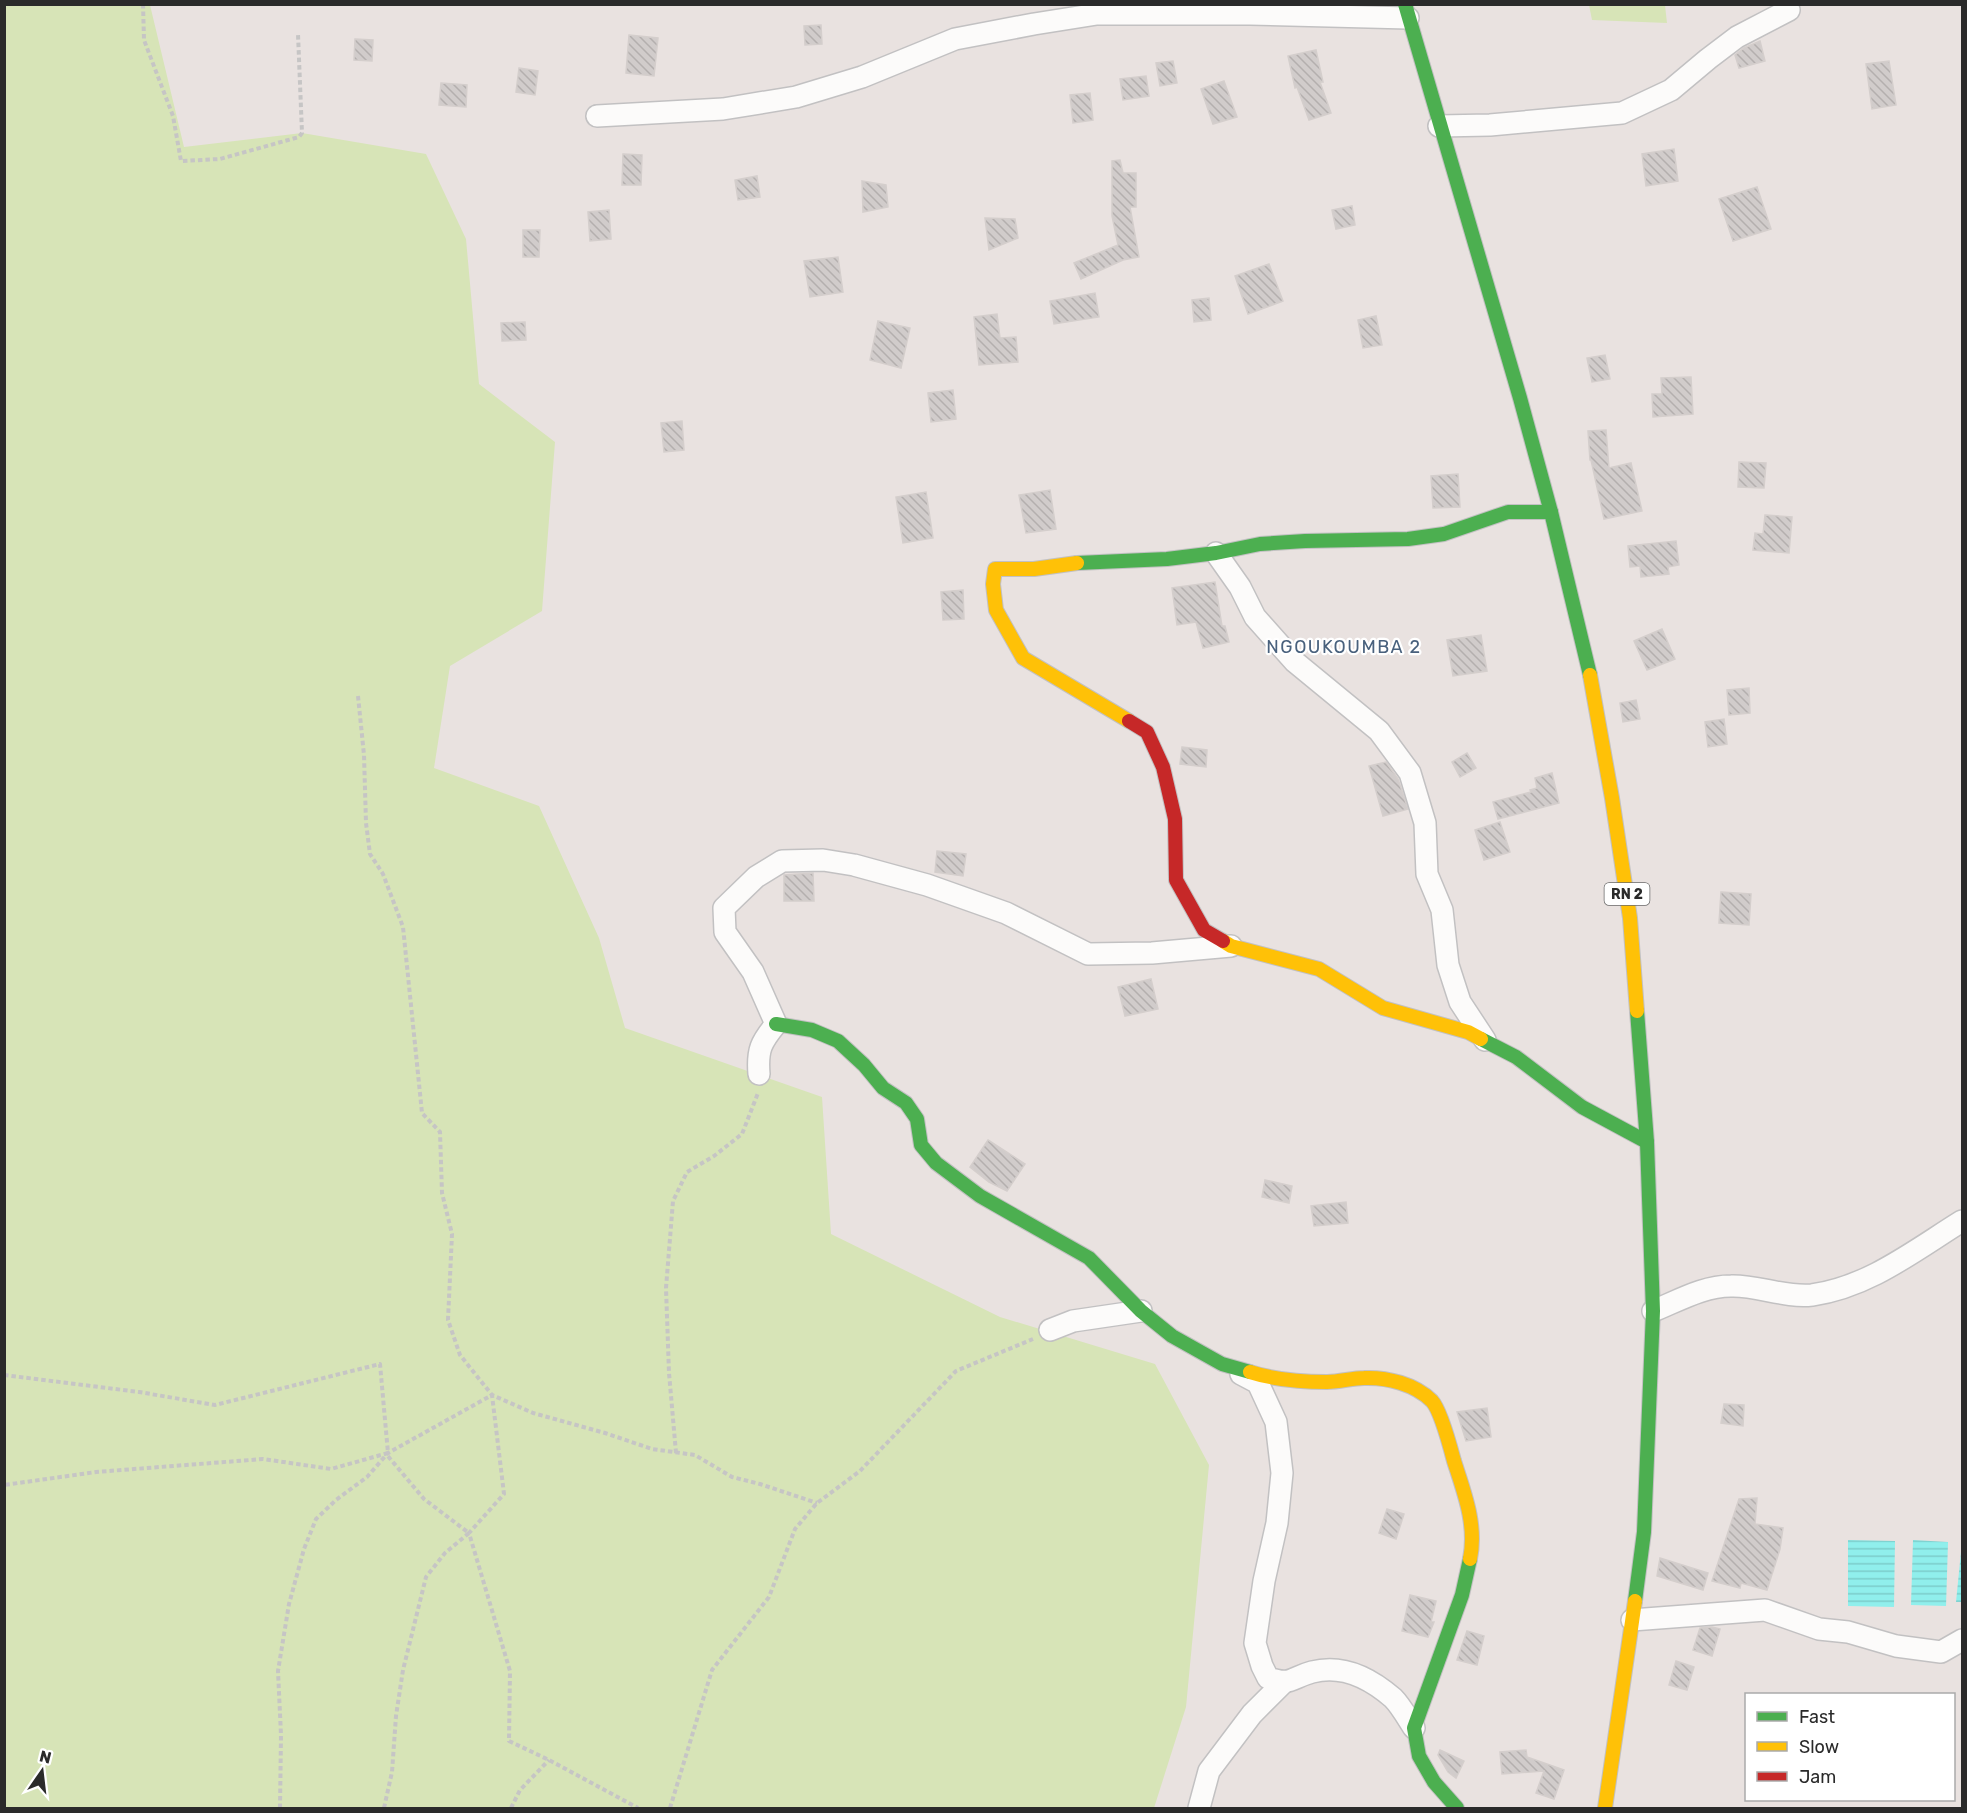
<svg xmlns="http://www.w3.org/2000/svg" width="1967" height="1813" viewBox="0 0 1967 1813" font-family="Rubik,sans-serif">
  <defs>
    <pattern id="water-rules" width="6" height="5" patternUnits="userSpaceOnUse" patternTransform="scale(1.5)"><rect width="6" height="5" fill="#90efec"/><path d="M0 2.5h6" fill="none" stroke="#7ccdcb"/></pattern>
    <pattern id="building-back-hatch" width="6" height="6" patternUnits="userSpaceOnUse" patternTransform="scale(1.5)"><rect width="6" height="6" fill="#d1cccb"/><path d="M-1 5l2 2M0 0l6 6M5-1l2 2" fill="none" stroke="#b4afae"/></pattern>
  </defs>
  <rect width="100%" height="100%" fill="#e9e2e0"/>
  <g fill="#d7e4b7">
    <path d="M5,5h145l34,142 118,-14 124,21 40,85 13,145 76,58 -13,169 -92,55 -16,102 105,38 60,132 26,90 197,69 9,137 169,83 155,47 54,101 -23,242 -32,101h-1149z"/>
    <path d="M1589,5h76l2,18 -75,-3z"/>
  </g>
  <g fill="url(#water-rules)">
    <path d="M1848,1540l47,1 -1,66 -46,-1z"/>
    <path d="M1913,1540l35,2 -2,64 -35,-1z"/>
    <path d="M1962,1542v60h-6z"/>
  </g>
  <g fill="url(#building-back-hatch)" stroke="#d4cecc" stroke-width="1.5">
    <path d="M821,25l1,19 -17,1 -1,-19z"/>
    <path d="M629,35l29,3 -4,38 -28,-3z"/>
    <path d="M355,39l18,1 -1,21 -18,-1z"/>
    <path d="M1760,41l5,20 -26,7 -4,-13 9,-7z"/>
    <path d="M1316,50l7,32h-3l11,31 -22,7 -12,-33 -2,1 -7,-32z"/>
    <path d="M1173,61l4,22 -17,3 -4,-23z"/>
    <path d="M1889,61l7,44 -24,4 -6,-45z"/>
    <path d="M519,68l19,3 -3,24 -19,-3z"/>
    <path d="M1146,76l3,20 -26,4 -3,-21z"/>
    <path d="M1224,81l13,36 -24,7 -12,-35z"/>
    <path d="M441,83l26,2 -1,22 -27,-2z"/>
    <path d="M1090,93l3,27 -20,3 -3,-28z"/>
    <path d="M1674,149l4,32 -32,5 -4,-32z"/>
    <path d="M623,154l19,1 -1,30h-19z"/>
    <path d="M1120,160l3,13h13v34h-6l9,50 -16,3 -42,19 -7,-16 44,-18 -6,-29v-55z"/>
    <path d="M757,176l3,21 -22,3 -3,-20z"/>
    <path d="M862,181l24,4 2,22 -25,5z"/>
    <path d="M1757,187l14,42 -38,12 -14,-42z"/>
    <path d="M1352,206l3,19 -19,4 -4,-19z"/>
    <path d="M609,210l2,29 -21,2 -2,-29z"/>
    <path d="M985,218l30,1 3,19 -29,12z"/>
    <path d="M523,230h17l-1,27h-16z"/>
    <path d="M838,257l5,35 -33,5 -6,-36z"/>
    <path d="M1269,264l14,37 -35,13 -13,-38z"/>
    <path d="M1095,293l4,24 -45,7 -4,-23z"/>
    <path d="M1209,298l2,22 -17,2 -2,-22z"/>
    <path d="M997,314l3,24 16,-1 2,25 -39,3 -5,-48z"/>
    <path d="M1376,316l6,29 -19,3 -5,-28z"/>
    <path d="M878,321l32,7 -9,40 -31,-8z"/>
    <path d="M525,322l1,18 -24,1 -1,-18z"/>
    <path d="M1605,355l5,24 -18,3 -5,-24z"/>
    <path d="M1691,377l2,37 -40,3 -1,-23h10l-1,-16z"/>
    <path d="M953,390l3,29 -25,3 -3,-29z"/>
    <path d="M682,421l2,29 -20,2 -3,-29z"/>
    <path d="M1606,430l3,38 22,-5 11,48 -38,8 -13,-59h-1l-2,-29z"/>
    <path d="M1739,462l27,1 -2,25 -26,-1z"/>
    <path d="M1458,474l2,33 -27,1 -2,-32z"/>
    <path d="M1050,490l6,39 -30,4 -7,-38z"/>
    <path d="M926,492l7,46 -30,5 -7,-46z"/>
    <path d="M1765,515l27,2 -3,36 -36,-3 2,-17 8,1z"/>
    <path d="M1676,541l3,24 -11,2 1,7 -28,3 -1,-11 -10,1 -2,-21z"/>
    <path d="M1215,582l7,44h3l4,16 -26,6 -7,-26 -19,3 -5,-37z"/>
    <path d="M963,590l1,29 -21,1 -2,-28z"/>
    <path d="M1662,629l13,30 -28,11 -13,-29z"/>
    <path d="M1481,635l6,36 -34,5 -6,-36z"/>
    <path d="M1749,688l1,25 -21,2 -2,-25z"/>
    <path d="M1636,700l4,19 -17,3 -3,-19z"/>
    <path d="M1724,719l3,25 -19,3 -3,-25z"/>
    <path d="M1182,747l25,3 -1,17 -26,-3z"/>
    <path d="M1467,753l9,15 -16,9 -8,-15z"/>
    <path d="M1386,762l12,17 10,30 -25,7 -14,-50z"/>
    <path d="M1552,773l7,30 -61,16 -5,-17 38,-10 -1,-2 7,-2 -2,-10z"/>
    <path d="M1500,822l10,30 -26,8 -9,-30z"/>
    <path d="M937,851l29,3 -3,22 -28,-4z"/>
    <path d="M813,873l1,28h-30v-26z"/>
    <path d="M1721,892l30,2 -2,31 -30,-2z"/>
    <path d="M1151,979l7,30 -33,7 -7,-29z"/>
    <path d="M988,1140l37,24 -18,27 -18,-9 -19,-15z"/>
    <path d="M1265,1180l27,6 -3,17 -27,-6z"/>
    <path d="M1346,1202l2,21 -34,3 -3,-20z"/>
    <path d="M1724,1404l20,1 -1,21 -22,-3z"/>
    <path d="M1487,1408l4,29 -25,4 -9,-29z"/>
    <path d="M1757,1498l-2,26 28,4 -3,21 -13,41 -26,-7 -1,5 -28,-7 27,-82z"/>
    <path d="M1387,1509l17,5 -8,25 -17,-6z"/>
    <path d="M1660,1558l48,15 -5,17 -46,-14z"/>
    <path d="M1410,1595l26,6 -5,21h3l-6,15 -26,-6z"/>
    <path d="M1712,1627l8,2 -8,27 -19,-6 7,-22z"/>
    <path d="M1467,1631l17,5 -7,29 -20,-5z"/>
    <path d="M1676,1661l18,6 -7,23 -18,-5z"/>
    <path d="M1440,1750l24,11 -8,17 -8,-6 -10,-17z"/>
    <path d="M1526,1750l1,7 37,13 -10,29 -18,-6 8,-22 -42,3 -2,-22z"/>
  </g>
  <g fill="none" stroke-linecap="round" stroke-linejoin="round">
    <defs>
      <g id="street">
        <path d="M597,116l126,-7 73,-12 66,-20 93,-38 79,-15 63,-10h153l158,4"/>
        <path d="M1439,126l51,-1 132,-12 49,-23 37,-31 29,-22 52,-27"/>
        <path d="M1216,553l24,34 15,30 40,45 84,69 31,42 15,50 2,51 15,36 6,55 12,37 25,38"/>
        <path d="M759,1074c-2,-24 2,-32 17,-50l-23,-52 -28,-40 -1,-24 32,-31 26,-16 41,-1 31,5 73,20 79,28 82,41 64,-1 79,-7"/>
        <path d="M1653,1311c25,-10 50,-25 78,-25 26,-1 54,12 81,9 57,-8 103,-45 150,-74"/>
        <path d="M1050,1330l23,-9 68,-10"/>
        <path d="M1241,1374l17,9 18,39 6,51 -5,50 -13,58 -9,62 7,23 6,12c24,8 22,0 44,-6 30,-8 58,6 81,26 8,8 15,21 21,30"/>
        <path d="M1632,1620l133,-10 54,19 29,3 48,14 45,6 21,-12"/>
        <path d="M1199,1808l10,-37 43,-57 31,-31"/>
      </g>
      <g id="fast">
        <path d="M1405,4l115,394 31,114 39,163"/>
        <path d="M1077,563l90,-4 49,-6 44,-9 45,-3 103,-2 36,-5 64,-22h43"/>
        <path d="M776,1024l36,6 26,11 26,24 19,23 23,15 11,16 4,26 15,18 44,33 109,62 52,53 31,25 50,28 28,8"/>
        <path d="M1481,1039l35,18 66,50 65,35"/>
        <path d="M1635,1601l9,-69 9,-221 -6,-169 -10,-131"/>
        <path d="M1457,1808l-23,-26 -15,-26 -5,-28 48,-133 8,-36"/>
      </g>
      <g id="slow">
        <path d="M1077,563l-43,6h-39l-2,15 3,26 27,48 106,63"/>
        <path d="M1590,675l22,123 18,120 7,93"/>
        <path d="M1223,941l8,5 88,23 64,39 85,24 13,7"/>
        <path d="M1250,1372c25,8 52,10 77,10 13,0 25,-4 37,-4 23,-1 51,6 68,23 9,10 18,45 22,60 10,31 23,64 16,98"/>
        <path d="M1605,1808l30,-207"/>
      </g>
      <path id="jam" d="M1129,721l18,11 16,35 12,52 1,61 28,50 19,11"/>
    </defs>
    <use href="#street" stroke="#c2c1c2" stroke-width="24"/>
    <use href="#fast" stroke="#c2c1c2" stroke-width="16"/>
    <use href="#slow" stroke="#c2c1c2" stroke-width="16"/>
    <use href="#jam" stroke="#c2c1c2" stroke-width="16"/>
    <g stroke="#c6c5c5" stroke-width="4" stroke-dasharray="4.5 3" stroke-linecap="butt">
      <path d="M143,4l1,36 29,76 8,45 39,-2 79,-22 3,-4 -4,-99"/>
      <path d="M358,696l6,59 2,68 4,31 13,20 20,53 19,186 18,19 2,61 10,41 -4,86 12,35 32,40 41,18 72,20 47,16 43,6 37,22 28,7 57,19"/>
      <path d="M4,1375l135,17 76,13 165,-41 8,89 -57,16 -68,-10 -167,13 -92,13"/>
      <path d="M676,1453l-7,-80 -3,-85 7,-87 14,-29 27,-16 28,-22 16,-41"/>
      <path d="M280,1808l1,-73 -3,-64 11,-67 15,-55 12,-30 20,-19 31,-23 21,-24 104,-58 12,99 -35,39 41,138 -1,70 40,19 89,48"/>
      <path d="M384,1808l8,-36 4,-56 7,-46 23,-93 19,-24 24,-20 -45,-34 -37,-44"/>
      <path d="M511,1808l9,-18 29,-30"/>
      <path d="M670,1808l42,-138 57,-73 26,-68 22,-26 43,-32 96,-100 77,-32"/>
    </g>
    <use href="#street" stroke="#fcfbfa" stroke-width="21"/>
    <use href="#fast" stroke="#4caf50" stroke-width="14"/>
    <use href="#slow" stroke="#ffc107" stroke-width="14"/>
    <use href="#jam" stroke="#c62828" stroke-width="14"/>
  </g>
  <g text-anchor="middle" stroke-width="4.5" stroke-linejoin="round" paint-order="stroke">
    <rect fill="#fff" stroke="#6a6a6a" stroke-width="1.5" x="1604.5" y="883" width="45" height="22" rx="4.5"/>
    <g font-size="14" font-weight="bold" fill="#2a2a2a">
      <text x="1627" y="899">RN 2</text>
    </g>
    <g font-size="18" letter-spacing="1.5" fill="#49617d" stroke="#fff">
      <text x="1344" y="653">NGOUKOUMBA 2</text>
    </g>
  </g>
  <rect width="1967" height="1813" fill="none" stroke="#2a2a2a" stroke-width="12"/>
  <rect x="1745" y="1693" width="210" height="108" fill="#ffffff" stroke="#aaaaaa" stroke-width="1.5"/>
  <rect x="1757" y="1712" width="30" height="9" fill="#4caf50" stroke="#aaaaaa" stroke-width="1.5"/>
  <text x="1799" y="1723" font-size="18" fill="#2a2a2a">Fast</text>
  <rect x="1757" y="1742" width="30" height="9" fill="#ffc107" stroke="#aaaaaa" stroke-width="1.5"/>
  <text x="1799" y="1753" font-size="18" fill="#2a2a2a">Slow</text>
  <rect x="1757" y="1772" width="30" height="9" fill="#c62828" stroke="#aaaaaa" stroke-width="1.5"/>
  <text x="1799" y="1783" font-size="18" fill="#2a2a2a">Jam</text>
  <g transform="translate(42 1771) rotate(14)" stroke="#ffffff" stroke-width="4.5" paint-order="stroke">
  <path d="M0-4.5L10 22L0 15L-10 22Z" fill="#2a2a2a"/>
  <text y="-9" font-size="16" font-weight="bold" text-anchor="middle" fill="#2a2a2a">N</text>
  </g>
</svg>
